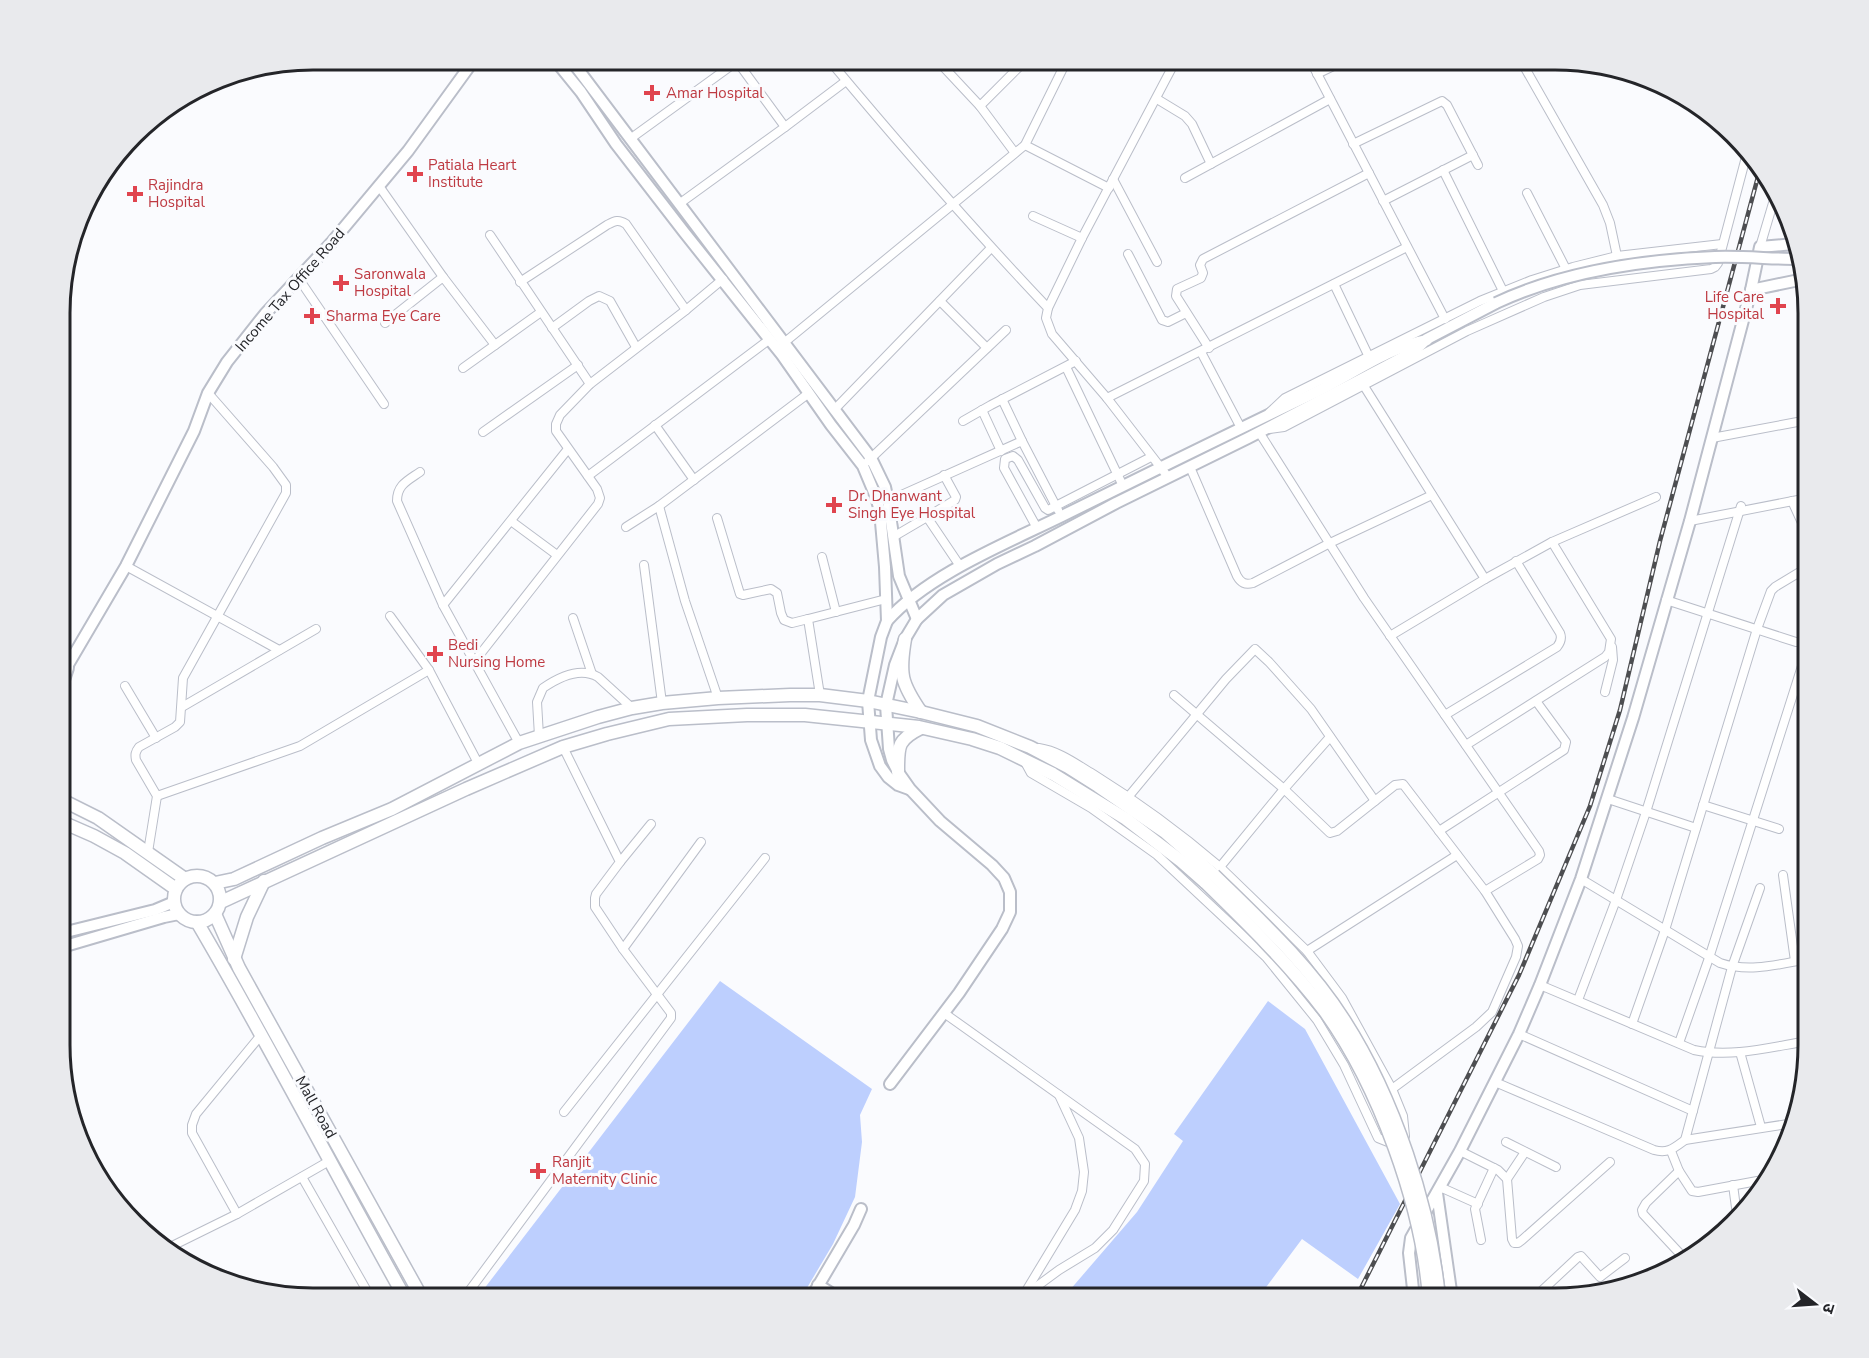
<svg xmlns="http://www.w3.org/2000/svg" width="1869" height="1358" viewBox="0 0 1869 1358" font-family="'Nunito Sans','Noto Sans Devanagari',sans-serif">
  <rect width="100%" height="100%" fill="#fafbfe"/>
  <g fill="#bdcffe">
    <path d="M720,981l152,108 -12,26 2,27 -7,55 -22,47 -32,54h-324z"/>
    <path d="M1268,1001l37,28 95,175 -42,75 -56,-40 -38,51 10,8h-211l74,-86 46,-71 -9,-7z"/>
  </g>
  <g fill="none" stroke-linecap="round" stroke-linejoin="round">
    <defs>
      <g id="street">
        <path d="M829,60c71,85 143,168 219,248l-2,10 6,16 55,64 61,79"/>
        <path d="M937,60l43,46 46,-46"/>
        <path d="M1067,60l-42,85 84,43"/>
        <path d="M1310,60l135,259"/>
        <path d="M1521,61l82,144 7,18 7,33"/>
        <path d="M1317,74l29,-14"/>
        <path d="M1157,99l28,17 7,8 19,40"/>
        <path d="M980,106l35,47"/>
        <path d="M785,127l61,-46"/>
        <path d="M630,139l109,-79"/>
        <path d="M1353,144l89,-43 5,4 31,60"/>
        <path d="M1443,170l60,121"/>
        <path d="M1185,178l145,-79"/>
        <path d="M1113,179l44,83"/>
        <path d="M379,186l64,91"/>
        <path d="M1527,193l39,76"/>
        <path d="M1383,201l90,-46"/>
        <path d="M679,204l106,-77 -49,-67"/>
        <path d="M1033,216l49,22"/>
        <path d="M490,235l100,149"/>
        <path d="M1760,247l16,-54"/>
        <path d="M1128,254l34,66 6,2 18,-9"/>
        <path d="M299,279l85,125"/>
        <path d="M520,282l87,-57c8,-4 11,-6 19,-1l60,86"/>
        <path d="M1334,284l35,73"/>
        <path d="M940,301l47,47"/>
        <path d="M1048,308l34,-70 94,-178"/>
        <path d="M385,323l58,-46 52,68"/>
        <path d="M552,328l37,-27 10,-5 11,5 26,46"/>
        <path d="M785,342l240,-197"/>
        <path d="M1209,348l-33,-52 1,-7 24,-11 2,-5 -3,-8 3,-6 166,-86"/>
        <path d="M1201,352l40,76"/>
        <path d="M1066,367l57,119"/>
        <path d="M463,368l78,-56"/>
        <path d="M1364,386l121,193"/>
        <path d="M1107,398l300,-151"/>
        <path d="M834,410l157,-162"/>
        <path d="M982,410l19,41"/>
        <path d="M1269,413l16,-15 195,-97 52,-21 41,-13 44,-11 105,-12"/>
        <path d="M963,421l28,-16 85,-44"/>
        <path d="M655,425l39,55"/>
        <path d="M1269,429l15,-2 183,-96 77,-34 36,-12 131,-16 4,-2 3,-4 28,-106"/>
        <path d="M483,432l95,-67"/>
        <path d="M1259,432l105,166 175,253 1,4 -2,4 -53,32"/>
        <path d="M1712,438l96,-18"/>
        <path d="M1022,441l36,69"/>
        <path d="M868,461l138,-131"/>
        <path d="M1190,467l47,109c4,7 8,9 16,7l77,-40 102,-48"/>
        <path d="M420,472c-13,9 -23,13 -23,29l46,104 76,138"/>
        <path d="M944,475l12,22 -1,3 -28,17 33,49"/>
        <path d="M588,476l182,-137"/>
        <path d="M888,501l134,-60 -20,-42"/>
        <path d="M1792,501l16,35"/>
        <path d="M659,506l26,95 33,97"/>
        <path d="M717,518l23,76 3,1 28,-6 6,4 4,20 3,7 8,3 16,-4"/>
        <path d="M511,521l46,34"/>
        <path d="M1690,521l118,-23"/>
        <path d="M626,527l33,-21 150,-113"/>
        <path d="M1037,528l-33,-60 1,-9 8,-3 5,4 27,48 3,2 103,-53"/>
        <path d="M893,537l34,-20"/>
        <path d="M822,557l14,55"/>
        <path d="M644,565l18,138"/>
        <path d="M126,566l153,84"/>
        <path d="M1666,600l130,42"/>
        <path d="M443,605l125,-156"/>
        <path d="M390,616l39,54 50,95"/>
        <path d="M573,618l19,56"/>
        <path d="M1390,636l95,-57 67,-37 104,-45"/>
        <path d="M474,662l124,-158 2,-6 -3,-9 -41,-58v-7l4,-9 30,-31 96,-74 37,-31"/>
        <path d="M125,686l31,52"/>
        <path d="M1605,692l8,-32 -1,-13"/>
        <path d="M820,695l-12,-76 78,-20"/>
        <path d="M1174,695l110,94 46,44 7,-2 58,-46 8,-1 82,107 30,48 3,7 -2,11 -24,55 -16,15 -84,62"/>
        <path d="M182,707l134,-78"/>
        <path d="M1445,715l112,-68c4,-5 5,-9 3,-14l-44,-72"/>
        <path d="M539,736l-2,-34 6,-14c16,-11 38,-21 55,-11l34,31"/>
        <path d="M1466,745l139,-88 4,-5 2,-13 -59,-97"/>
        <path d="M1039,748c20,3 37,16 54,26 45,28 87,59 127,93l64,-78 46,-52"/>
        <path d="M1025,762l6,11 60,35 66,47 109,102 51,63 27,45 34,73 10,4 17,-6 -2,-20 -11,-27 -50,-91 -35,-47 -87,-84"/>
        <path d="M157,796l143,-50 129,-76"/>
        <path d="M1129,796l97,-117 29,-30 14,13 42,47 64,92"/>
        <path d="M1608,799l88,29"/>
        <path d="M1703,805l76,24"/>
        <path d="M1439,831l125,-81 2,-8 -30,-41"/>
        <path d="M148,852l9,-56 -21,-36c-1,-5 -1,-8 3,-13l36,-20 5,-5 3,-44 103,-185v-8l-13,-18 -65,-74"/>
        <path d="M620,862l31,-38"/>
        <path d="M1783,875l12,86"/>
        <path d="M1581,879l139,84c30,10 59,1 88,-4"/>
        <path d="M623,949l78,-107"/>
        <path d="M1307,951l150,-96"/>
        <path d="M1540,985l154,65c38,8 77,-3 114,-9"/>
        <path d="M1578,1000l38,-100 30,-88 95,-306"/>
        <path d="M944,1013l191,136 10,15 -1,17 -31,49 -18,18 -36,22 -38,28"/>
        <path d="M1632,1024l33,-94 92,-301 14,-38 4,-4 33,-20"/>
        <path d="M1519,1034l174,77"/>
        <path d="M1679,1043l30,-85 93,-292 6,-11"/>
        <path d="M1740,1052l21,75"/>
        <path d="M1495,1082l159,68c14,4 20,-2 31,-10l109,-17"/>
        <path d="M564,1112l201,-254"/>
        <path d="M1685,1140l47,-173 28,-79"/>
        <path d="M1506,1142l50,25"/>
        <path d="M1460,1151l38,19 9,9 5,60 2,4h4l4,-3 88,-78"/>
        <path d="M1671,1151l8,20 13,20 6,1 70,-13"/>
        <path d="M1679,1171l-33,32 -4,7 1,4 41,44"/>
        <path d="M302,1177l69,121"/>
        <path d="M1507,1179l18,-27"/>
        <path d="M1733,1185l4,30"/>
        <path d="M1440,1187l38,17"/>
        <path d="M237,1214l-45,-81v-8l4,-11 65,-79"/>
        <path d="M1481,1240l-6,-31 19,-41"/>
        <path d="M166,1249l71,-35 94,-54"/>
        <path d="M1026,1291l49,-81 7,-19 2,-19 -5,-34 -20,-43"/>
        <path d="M389,1298l12,-7"/>
        <path d="M464,1298l207,-280v-5l-48,-64 -28,-42v-9l1,-4 24,-32 -57,-115"/>
        <path d="M1534,1298l44,-41 3,-1 19,21 25,-19"/>
      </g>
      <g id="secondary">
        <path d="M555,60l26,32 35,52 68,88 98,123 49,70 32,41 13,31 4,14 5,56 2,54 -6,16 -13,64 3,39 9,26 8,11 10,8 11,4"/>
        <path d="M571,60l300,398 14,29 3,14 11,75 18,43"/>
        <path d="M1751,290l53,-11"/>
        <path d="M887,621c40,-46 120,-78 175,-105 83,-41 166,-82 250,-122 38,-18 74,-46 115,-54"/>
        <path d="M62,675l64,-109 68,-135 14,-38 19,-31 38,-48 67,-72 76,-91 66,-91"/>
        <path d="M62,686l6,-18"/>
        <path d="M62,933l93,-23 19,-8"/>
        <path d="M62,947l102,-30 15,-3"/>
        <path d="M890,1084l69,-91 43,-64 8,-17v-20l-6,-14 -12,-13 -52,-44 -30,-32 -12,-17 -6,-12 -3,-11 -3,-44 9,-40 10,-26 12,-20 26,-24 54,-31 38,-18 81,-43 132,-65 108,-56 57,-30 14,-13 69,-36"/>
        <path d="M1437,1193l15,105"/>
        <path d="M818,1285l21,13"/>
        <path d="M811,1298l43,-73 7,-16"/>
        <path d="M1414,1298l-5,-45 2,-15 49,-87 59,-117 21,-49 41,-106 52,-161 57,-197 61,-231 9,-43 34,-3"/>
      </g>
      <g id="primary">
        <path d="M905,639c-6,35 -4,44 16,73"/>
        <path d="M898,772c0,-26 -1,-32 23,-44"/>
        <path d="M62,800l36,18 87,61"/>
        <path d="M62,822l32,14 31,17 51,36"/>
        <circle cx="197" cy="899" r="23"/>
        <path d="M215,883l19,-4 88,-41 70,-29 127,-66 79,-26 34,-9 30,-5 56,-5 72,-3h30l48,6 53,11 56,14 53,21 38,20 30,19 67,46 49,43"/>
        <path d="M221,902l245,-113 97,-42 44,-13 62,-15 78,-4h58l114,12 53,12 28,9 53,26 73,45 55,42 25,22"/>
        <path d="M215,914l24,54 183,330"/>
        <path d="M197,922c73,124 138,251 208,376"/>
        <path d="M234,959l13,-42 17,-36"/>
      </g>
    </defs>
    <use href="#street" stroke="#babec9" stroke-width="10"/>
    <use href="#secondary" stroke="#babec9" stroke-width="14"/>
    <use href="#primary" stroke="#babec9" stroke-width="15"/>
    <use href="#street" stroke="#fff" stroke-width="8"/>
    <use href="#secondary" stroke="#fff" stroke-width="10"/>
    <use href="#primary" stroke="#fff" stroke-width="12"/>
    <defs>
      <path id="rail" d="M1356,1298l163,-323 71,-169 30,-96 40,-169 99,-368"/>
    </defs>
    <use href="#rail" stroke="#4d4e51" stroke-width="4.5"/>
    <use href="#rail" stroke="#fafbfe" stroke-width="2" stroke-dasharray="7" stroke-linecap="butt"/>
    <defs>
      <path id="secondary-bridge" d="M1496,303c68,-32 145,-43 219,-46 28,-1 56,2 83,2"/>
      <g id="primary-bridge">
        <path d="M1214,875c46,45 95,90 130,145 50,78 86,186 95,278"/>
        <path d="M1206,883c41,40 83,81 118,127 55,76 98,195 105,288"/>
      </g>
    </defs>
    <use href="#secondary-bridge" stroke="#babec9" stroke-width="14" stroke-linecap="butt"/>
    <use href="#primary-bridge" stroke="#babec9" stroke-width="15" stroke-linecap="butt"/>
    <use href="#secondary-bridge" stroke="#fff" stroke-width="10"/>
    <use href="#primary-bridge" stroke="#fff" stroke-width="12"/>
  </g>
  <g fill="#e0444e" stroke="#fafbfe" stroke-width="2">
    <path d="M649 84h6v6h6v6h-6v6h-6v-6h-6v-6h6z"/>
    <path d="M412 165h6v6h6v6h-6v6h-6v-6h-6v-6h6z"/>
    <path d="M132 185h6v6h6v6h-6v6h-6v-6h-6v-6h6z"/>
    <path d="M338 274h6v6h6v6h-6v6h-6v-6h-6v-6h6z"/>
    <path d="M1775 297h6v6h6v6h-6v6h-6v-6h-6v-6h6z"/>
    <path d="M309 307h6v6h6v6h-6v6h-6v-6h-6v-6h6z"/>
    <path d="M831 496h6v6h6v6h-6v6h-6v-6h-6v-6h6z"/>
    <path d="M432 645h6v6h6v6h-6v6h-6v-6h-6v-6h6z"/>
    <path d="M535 1162h6v6h6v6h-6v6h-6v-6h-6v-6h6z"/>
  </g>
  <g text-anchor="middle" stroke-width="6" stroke-linejoin="round" paint-order="stroke">
    <g font-size="15" fill="#be3a42" stroke="#fafbfe" text-anchor="start">
      <text x="666" y="98">Amar Hospital</text>
      <text x="428" y="170">Patiala Heart<tspan x="428" dy="17">Institute</tspan></text>
      <text x="148" y="190">Rajindra<tspan x="148" dy="17">Hospital</tspan></text>
      <text x="354" y="279">Saronwala<tspan x="354" dy="17">Hospital</tspan></text>
      <text x="1764" y="302" text-anchor="end">Life Care<tspan x="1764" dy="17">Hospital</tspan></text>
      <text x="326" y="321">Sharma Eye Care</text>
      <text x="848" y="501">Dr. Dhanwant<tspan x="848" dy="17">Singh Eye Hospital</tspan></text>
      <text x="448" y="650">Bedi<tspan x="448" dy="17">Nursing Home</tspan></text>
      <text x="552" y="1167">Ranjit<tspan x="552" dy="17">Maternity Clinic</tspan></text>
    </g>
    <g font-size="15" fill="#242529" stroke="#fafbfe">
      <text transform="translate(290 290) rotate(-49)" y="5">Income Tax Office Road</text>
      <text transform="translate(316 1107) rotate(61)" y="5">Mall Road</text>
    </g>
  </g>
  <path d="M0 0H1869V1358H0ZM313 70H1555A243 243 0 0 1 1798 313V1045A243 243 0 0 1 1555 1288H313A243 243 0 0 1 70 1045V313A243 243 0 0 1 313 70Z" fill="#e9eaed" fill-rule="evenodd"/>
  <path fill="none" stroke="#242529" stroke-width="3" d="M313 70H1555A243 243 0 0 1 1798 313V1045A243 243 0 0 1 1555 1288H313A243 243 0 0 1 70 1045V313A243 243 0 0 1 313 70Z"/>
  <g transform="translate(1815 1304) rotate(107)" stroke="#fafbfe" stroke-width="4.5" paint-order="stroke">
  <path d="M0-4.5L10 22L0 15L-10 22Z" fill="#242529"/>
  <text y="-9" font-size="16" font-weight="bold" text-anchor="middle" fill="#242529">उ</text>
  </g>
</svg>
